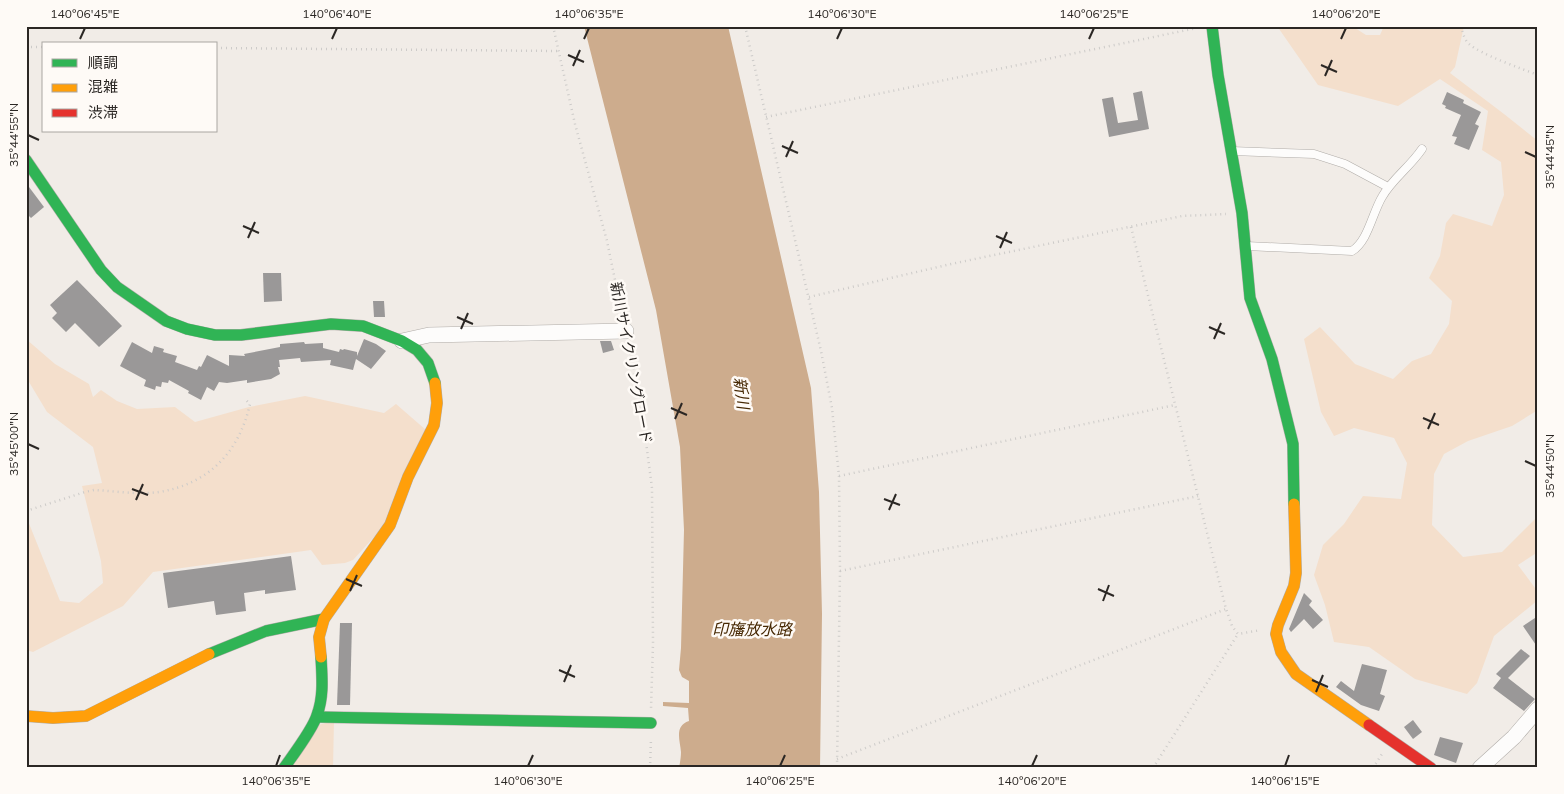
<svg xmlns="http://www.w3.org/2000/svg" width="1564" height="794" viewBox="0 0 1564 794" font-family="Mulish,'Noto Sans JP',sans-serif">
  <rect width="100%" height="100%" fill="#f1ece7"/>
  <g fill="#f4dfcc">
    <path d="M1277,26h75l14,9h14l4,-9h80l-9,41 -5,6 54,41 34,27v269l-26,16 -44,15 -24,13 -10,20 -2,51 31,32 39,-5 36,-36v36l-20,13 20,27v8l-44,36 -17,47 -10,11 -52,-15 -46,-32 -35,-5 -9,-37 -11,-30 9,-30 21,-21 19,-28 38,3 6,-36 -13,-25 -40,-10 -20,8 -13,-24 -17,-73 16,-12 35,37 38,15 19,-18 19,-7 18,-30 3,-23 -23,-23 11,-22 6,-33 7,-9 39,12 12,-31 -3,-33 -19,-12 6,-39 -48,-32 -42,27 -80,-21z"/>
    <path d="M26,339l29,25 34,20 4,13 8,-7 16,11 20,8 38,-2 20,15 54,-15 56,-11 79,17 12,-9 30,26 -40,94 -33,36 -8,3 -23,2 -11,-15 -158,22 -30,34 -90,46 -7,-2v-134l34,85 19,2 24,-20 -2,-22 -19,-75 20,-3 -9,-36 -46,-35 -21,-35z"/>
    <path d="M334,721l-1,47h-42l27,-43z"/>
  </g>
  <path fill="#cdac8d" d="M584,26h144l83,362 8,104 3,122 -2,154h-141c1,-5 2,-11 2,-16 -1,-12 -7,-26 8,-31l-1,-13 -25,-2v-4l26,1v-22l-7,-4 -3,-7 2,-22 3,-118 -4,-83 -24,-137z"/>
  <g fill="#9a9898">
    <path d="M1142,91l7,38 -40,8 -7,-38 11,-2 5,26 20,-3 -5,-27z"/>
    <path d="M1447,92l17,8 -1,3 18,9 -6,12 4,2 -10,24 -15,-6 3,-7 -5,-1 9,-21 -16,-7 1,-2 -4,-2z"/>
    <path d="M26,183l18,24 -13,11 -5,-5z"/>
    <path d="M263,273h18l1,28 -18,1z"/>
    <path d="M77,280l45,46 -23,21 -24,-24 -9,9 -14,-14 5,-5 -7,-8z"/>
    <path d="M373,301h11l1,16h-11z"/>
    <path d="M364,339l12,5 10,7 -15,18 -15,-10 -3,11 -23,-5 1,-5 -30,2 -1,-4 -21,2 1,7h-2l2,7 -9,5 -24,4v-3l-20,3 -8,-1 -5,9 -7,-4 -6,13 -13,-7 1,-2 -20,-11 -1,3 -6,-1 -1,5 -5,-1 -1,4 -11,-4 2,-6 -26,-14 12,-24 20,11 2,-7 10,3 -1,3 14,4 -2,6 22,8 2,-4 2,1 6,-12 22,11v-11l16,1 -1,-2 36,-7v-3l24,-2 1,2 18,-1v5l16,4 1,-3 3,1 1,-1 13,3v4z"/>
    <path d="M600,341h11l3,9 -11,3z"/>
    <path d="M291,556l5,34 -31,4v-4l-21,3 2,18 -30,4 -2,-14 -46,7 -5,-35z"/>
    <path d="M1304,593l8,8 -3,4 14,15 -10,9 -9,-10 -13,13 -2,-3z"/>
    <path d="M1538,616v32l-15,-22z"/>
    <path d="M340,623h12l-2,82h-13z"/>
    <path d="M1521,649l9,7 -22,22 27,21 -11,12 -31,-23 8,-10 -5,-4z"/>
    <path d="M1362,664l25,6 -7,24 5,2 -6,15 -18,-6 -25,-18 5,-6 13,10z"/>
    <path d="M1413,720l9,12 -9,7 -9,-12z"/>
    <path d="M1440,737l23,6 -7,20 -22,-8z"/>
  </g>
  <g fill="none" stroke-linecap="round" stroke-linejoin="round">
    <defs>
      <g id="lane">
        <path d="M1232,151l82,3 31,10 43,23"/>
        <path d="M1247,246l105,5c16,-10 20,-37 30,-54 10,-18 28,-30 40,-48"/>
      </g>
      <g id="street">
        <path d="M402,341l27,-6 197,-4"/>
        <path d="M1480,768l34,-31 24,-28"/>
      </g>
      <g id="fast">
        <path d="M1212,26l6,49 24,138 8,85 22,61 21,85 1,60"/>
        <path d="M26,160l75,110 16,17 49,34 21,8 28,6h26l90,-11 32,2 39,15 15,9 11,13 7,20"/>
        <path d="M209,654l57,-23 58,-12"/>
        <path d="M317,717l334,6"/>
        <path d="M284,768c9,-13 29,-39 33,-53 7,-19 5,-38 4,-58"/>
      </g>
      <g id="slow">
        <path d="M1294,504l2,69 -2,13 -16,39 -2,9 5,18 15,22 73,51"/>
        <path d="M321,657l-2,-20 5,-18 66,-94 18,-48 26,-52 3,-22 -2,-20"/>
        <path d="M26,716l27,2 33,-2 123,-62"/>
      </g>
      <path id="jam" d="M1369,725l62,43"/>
    </defs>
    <use href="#lane" stroke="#b0aca8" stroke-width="9"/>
    <use href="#street" stroke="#b0aca8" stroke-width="16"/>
    <use href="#fast" stroke="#b0aca8" stroke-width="12"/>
    <use href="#slow" stroke="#b0aca8" stroke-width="12"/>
    <use href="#jam" stroke="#b0aca8" stroke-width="12"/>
    <g stroke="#cdcbc9" stroke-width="2.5" stroke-dasharray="1 4" stroke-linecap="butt">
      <path d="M553,26l22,98 32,117 16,78"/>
      <path d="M745,26l76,325 11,57 7,68 1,95 -3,197"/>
      <path d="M1461,26c2,7 3,13 8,18 11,10 53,25 69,31"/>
      <path d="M26,47h18"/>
      <path d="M216,48l342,3"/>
      <path d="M766,117l431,-89"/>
      <path d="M1131,227l95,382 6,17 6,8 23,-4"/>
      <path d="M809,297l142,-33 231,-48 44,-2"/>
      <path d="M628,344l12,52 12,92 1,155 -2,66"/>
      <path d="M839,476l336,-71"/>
      <path d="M26,511l59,-19 9,-2c21,1 44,5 65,2 50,-8 80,-40 91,-88l-5,-5"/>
      <path d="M840,571l358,-75"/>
      <path d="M837,759l389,-150"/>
      <path d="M650,768l1,-29"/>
      <path d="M1153,768l85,-134"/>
      <path d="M1373,768l9,-14"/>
    </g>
    <use href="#lane" stroke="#fdfcfb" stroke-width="8"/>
    <use href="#street" stroke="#fdfcfb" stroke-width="15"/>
    <use href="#fast" stroke="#30b455" stroke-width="11"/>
    <use href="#slow" stroke="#ff9f0a" stroke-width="11"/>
    <use href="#jam" stroke="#e5322d" stroke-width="11"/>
  </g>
  <path fill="none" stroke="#2b2724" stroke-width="2" d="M80,39l5,-11M332,39l5,-11M584,39l5,-11M837,39l5,-11M1089,39l5,-11M1341,39l5,-11M568,55l16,7M1321,65l16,7M573,66l7,-16M1325,76l7,-16M28,135l11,5M782,146l16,7M1525,152l11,5M786,157l7,-16M243,226l16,7M996,236l16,7M248,238l7,-16M1000,248l7,-16M457,317l16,7M1209,327l16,7M461,329l7,-16M1214,339l7,-16M671,408l16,7M1423,418l16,7M675,419l7,-16M1428,429l7,-16M28,444l11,5M1525,461l11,5M132,489l16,6M884,499l16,6M136,500l7,-16M889,510l7,-16M346,579l16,7M1098,589l16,7M350,591l7,-16M1103,601l6,-16M559,670l16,7M1312,680l16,7M564,682l7,-17M1316,692l7,-17M276,766l4,-11M528,766l5,-11M780,766l5,-11M1032,766l5,-11M1285,766l4,-11"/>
  <g text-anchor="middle" stroke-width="5" stroke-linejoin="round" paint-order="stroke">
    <g font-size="15" fill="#2b2724" stroke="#fefaf6">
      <text transform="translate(631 363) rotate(79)" y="5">新川サイクリングロード</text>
    </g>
    <g font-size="16" font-style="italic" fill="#462803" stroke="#fefaf6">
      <text transform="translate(742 393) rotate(83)" y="6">新川</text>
      <text x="752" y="635">印旛放水路</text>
    </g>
  </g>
  <rect width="1564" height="794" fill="none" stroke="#fefaf6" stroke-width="55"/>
  <rect x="42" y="42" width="175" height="90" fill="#fefaf6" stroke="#aaa6a2"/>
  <rect x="52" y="59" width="25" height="8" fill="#30b455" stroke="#aaa6a2"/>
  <text x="88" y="68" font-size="15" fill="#2b2724">順調</text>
  <rect x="52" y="84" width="25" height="8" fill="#ff9f0a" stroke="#aaa6a2"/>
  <text x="88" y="92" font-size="15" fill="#2b2724">混雑</text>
  <rect x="52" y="109" width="25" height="8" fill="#e5322d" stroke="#aaa6a2"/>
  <text x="88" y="118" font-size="15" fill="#2b2724">渋滞</text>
  <rect x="28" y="28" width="1508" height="738" fill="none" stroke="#2b2724" stroke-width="2"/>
  <g font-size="12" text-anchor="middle" fill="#2b2724">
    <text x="85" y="18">140°06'45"E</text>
    <text x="337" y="18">140°06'40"E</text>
    <text x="589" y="18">140°06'35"E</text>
    <text x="842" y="18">140°06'30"E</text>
    <text x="1094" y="18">140°06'25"E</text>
    <text x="1346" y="18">140°06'20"E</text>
    <text transform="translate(14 135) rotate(-90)" y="4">35°44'55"N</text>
    <text transform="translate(1550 157) rotate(-90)" y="4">35°44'45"N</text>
    <text transform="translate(14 444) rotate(-90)" y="4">35°45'00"N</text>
    <text transform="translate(1550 466) rotate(-90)" y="4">35°44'50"N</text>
    <text x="276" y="785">140°06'35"E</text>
    <text x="528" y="785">140°06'30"E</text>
    <text x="780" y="785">140°06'25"E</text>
    <text x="1032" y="785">140°06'20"E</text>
    <text x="1285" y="785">140°06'15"E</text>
  </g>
</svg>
